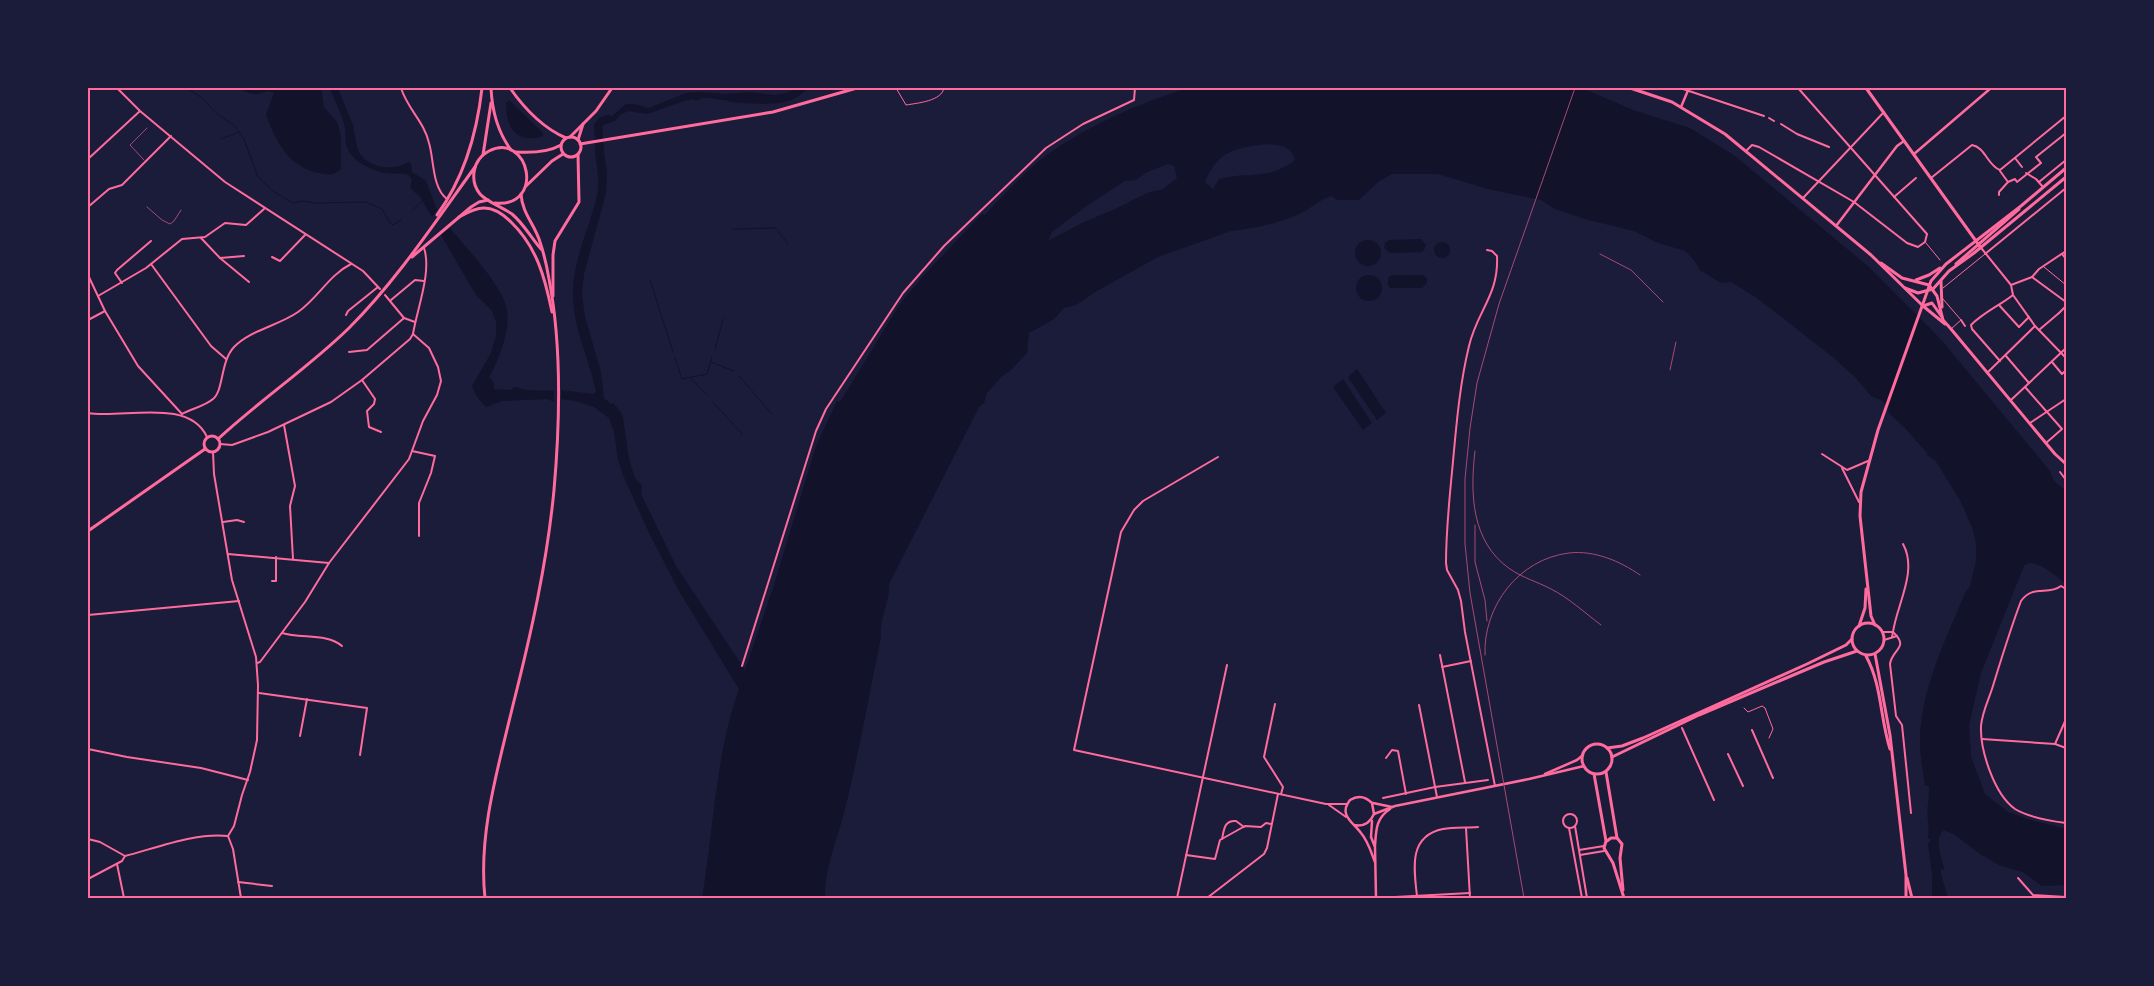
<svg xmlns="http://www.w3.org/2000/svg" width="2154" height="986" viewBox="0 0 2154 986" font-family="Roboto,sans-serif">
  <rect width="100%" height="100%" fill="#1b1b3a"/>
  <g fill="#12122b" fill-rule="evenodd">
    <path d="M238,88h83l3,19 13,15 4,14v33c-7,7 -12,6 -22,4 -30,-6 -43,-31 -53,-58l8,-22c-6,-4 -9,0 -16,1 -6,1 -14,-3 -20,-6z"/>
    <path d="M330,88h8c4,12 10,24 15,37 2,8 2,18 6,27 8,16 35,20 49,10l3,1 1,9 14,9 11,29 -5,7 -12,-20 -10,-9 2,-8 -3,-5c-9,-3 -18,0 -28,-3 -14,-4 -31,-12 -35,-28 -1,-7 0,-13 -2,-20 -3,-12 -10,-24 -14,-36z"/>
    <path d="M797,88h6c-15,17 -36,10 -56,10 -8,0 -16,3 -24,2 -10,-1 -18,-5 -27,1l-3,-2 -9,2 -37,13 -18,-3 -8,3 -6,7 -14,3 -5,-2 4,-4 12,-2 14,-12h8l15,4 37,-15 12,-1 29,2 24,-2 23,3 12,-1z"/>
    <path d="M1187,88h384l18,3 44,19 57,18 45,28 134,111 57,57 18,19 106,128 4,10 12,10v93c-8,-7 -32,-28 -42,-18l-43,107 -12,52 2,32 14,37 23,18 19,7 39,10v56l-24,1 -19,-14 -22,-6 -21,-12 -25,-19 -11,-5c-11,8 -2,27 0,39l-3,1v4l7,24h-16v-24l-4,-30 3,-4 -3,-2c2,-11 -2,-24 0,-33 1,-6 1,-12 1,-19h-4c-3,-21 -7,-41 -4,-62 5,-46 27,-89 44,-131l5,-7 6,-25v-18l-4,-16 -12,-27 -25,-40 -8,-5v-2l-22,-25 -15,-14 -7,-13 -12,-5 -15,-18 -22,-20 -77,-60 -26,-16 -10,1 -21,-13 -6,-10 -9,-9 -29,-9 -22,-11 -49,-12 -30,-10 -14,-9 -53,-11 -50,-15h-46l-13,7 -20,19h-23l-4,-4c-13,3 -22,14 -35,19 -19,8 -44,14 -66,16l-73,26 -61,34 -21,14 -12,3 -10,11 -25,14 -2,20 -17,18 -9,6 -14,16 -3,10 -5,4 -90,177c1,19 -10,35 -8,53 -12,58 -22,116 -36,172 -7,30 -21,59 -20,89h-123c12,-69 13,-142 37,-209l-60,-98 -30,-58 -26,-58 -5,-15 -4,-28 -5,-14 -15,-11 -18,-6 -15,-2v-9l32,4 3,-2c-6,-32 -23,-63 -23,-97 -1,-34 17,-67 24,-100 4,-17 -2,-32 -2,-49l8,-1 4,28 -1,20 -22,81 -2,21 3,22 16,55 3,26 7,6 2,-1 8,9 2,6 6,41 6,19 7,8 -1,8 35,72 69,104 29,-85 42,-139 21,-45 3,1 60,-98 24,-29 58,-61 3,1c20,-21 40,-44 63,-61 43,-30 90,-50 139,-66zM1265,144c13,1 26,1 30,16 -27,21 -46,11 -76,19l-6,10 -8,-7c13,-32 29,-33 60,-38zM1168,164l6,2 3,12 -14,11 -16,4 -30,15 -35,15 -34,18 4,-9 36,-27 37,-24 11,-1 11,-8z"/>
    <path d="M509,100l34,33v3c-27,9 -37,-9 -37,-33z"/>
    <path d="M450,228c16,20 53,58 57,82 3,22 -8,49 -18,67l5,6v6l17,1 3,-3 13,3 27,1v11l-6,-3 -46,2 -16,6 -9,-10 -5,-11 19,-33 5,-17v-14l-4,-11 -16,-16 -35,-60z"/>
    <path d="M1421,239l5,6 -2,5 -3,2 -31,1 -6,-5 1,-5 4,-3z"/>
    <circle cx="1368" cy="253" r="13"/>
    <circle cx="1442" cy="250" r="8"/>
    <path d="M1392,275h31l4,3v5l-5,5h-31l-3,-2v-8z"/>
    <circle cx="1369" cy="288" r="13"/>
    <path d="M1357,369l29,44 -9,7 -29,-43z"/>
    <path d="M1343,379l29,44 -9,7 -30,-43z"/>
  </g>
  <g fill="none" stroke-linecap="round" stroke-linejoin="round">
    <g stroke="#12122b" stroke-width="1">
      <path d="M187,88l15,10 14,15 18,12 10,14 14,38 15,14 20,12 10,-2 12,2 51,-1 16,7 8,14 3,2 8,-5"/>
      <path d="M221,139l18,-7"/>
      <path d="M412,211l12,-12"/>
      <path d="M733,229l43,-1 12,16"/>
      <path d="M650,280l23,72"/>
      <path d="M715,350l8,-31"/>
      <path d="M675,358l7,21 25,-5 5,-17"/>
      <path d="M711,362l23,9"/>
      <path d="M739,376l32,37"/>
      <path d="M691,378l17,18"/>
      <path d="M713,402l29,32"/>
    </g>
    <g stroke="#12122b" stroke-width="8">
      <path d="M731,98c21,1 56,7 71,-10"/>
      <path d="M600,154l-2,-28 4,-5 6,-2"/>
    </g>
    <g stroke="#ff6b9d" stroke-width="1">
      <path d="M896,88l10,17c12,-2 36,-4 38,-17"/>
      <path d="M1926,243l14,17"/>
      <path d="M2044,267l22,18"/>
      <path d="M1943,288l42,-34"/>
      <path d="M1943,299l18,21 -10,9"/>
      <path d="M1744,708l4,4 14,-6 3,2 8,21 -4,9"/>
    </g>
    <g stroke="#ff6b9d" stroke-width="2">
      <path d="M1680,88l84,28"/>
      <path d="M1769,118l5,3"/>
      <path d="M1781,124l16,10 32,13"/>
      <path d="M2008,182l7,-3 2,3 24,-19 -5,-6 30,-24"/>
      <path d="M1999,195v-3l9,-10 -8,-11"/>
      <path d="M1894,197l22,-19"/>
      <path d="M2059,313l7,-7"/>
      <path d="M1961,320l4,6"/>
      <path d="M2019,327l10,-10"/>
      <path d="M2052,362l10,12 2,-2"/>
      <path d="M2060,472l6,8"/>
      <path d="M1682,728l32,72"/>
      <path d="M1752,730l21,48"/>
      <path d="M1728,754l15,32"/>
    </g>
    <g stroke="#ff6b9d" stroke-width="2">
      <path d="M117,88l23,23 85,71 138,89 17,18"/>
      <path d="M401,88c7,22 23,33 28,55 5,16 3,45 18,56"/>
      <path d="M1746,151l6,-6 7,2 95,55 53,41 11,4 7,-5 2,-8 -129,-146"/>
      <path d="M2015,158l7,9"/>
      <path d="M88,159l52,-48"/>
      <path d="M2026,173l10,6 7,8"/>
      <path d="M1931,178l41,-33c13,2 16,21 28,25l66,-54"/>
      <path d="M2039,182l27,-22"/>
      <path d="M1803,198l81,-86"/>
      <path d="M88,207l21,-18 13,-4 49,-49"/>
      <path d="M201,238l19,20 29,24"/>
      <path d="M1982,249l29,36 2,10 22,31 31,32"/>
      <path d="M1487,250l5,1 5,5c2,39 -20,55 -28,90 -10,41 -13,84 -17,126 -3,30 -6,61 -6,91l1,7 11,20 3,11 4,31 30,154"/>
      <path d="M1985,254l81,-66"/>
      <path d="M2062,254l4,5"/>
      <path d="M272,257l8,4 25,-26"/>
      <path d="M220,258l24,-2"/>
      <path d="M151,264l60,82 15,13"/>
      <path d="M88,275l17,36 33,55 44,48"/>
      <path d="M2032,277l34,25"/>
      <path d="M122,283l-7,-10 2,-3 34,-29"/>
      <path d="M2011,285l21,-8 7,-8 27,-18"/>
      <path d="M385,295l19,23 11,4"/>
      <path d="M98,296l48,-28 36,-29 23,-2 20,-14 21,2 18,-16"/>
      <path d="M391,300l24,-20 9,1"/>
      <path d="M1999,305l20,22"/>
      <path d="M346,315l2,-4 30,-24"/>
      <path d="M88,320l17,-9"/>
      <path d="M2039,330l20,-17"/>
      <path d="M349,352l18,-2 37,-32"/>
      <path d="M2006,356l23,27"/>
      <path d="M2000,361l-28,-32 -1,-4c13,-13 28,-19 42,-30"/>
      <path d="M1987,373l48,-47"/>
      <path d="M362,380l13,19 -1,5 -7,7 2,16 12,5"/>
      <path d="M2025,387l37,42 -16,14"/>
      <path d="M2011,400l55,-52"/>
      <path d="M88,413c34,6 101,-16 119,24"/>
      <path d="M182,414c9,-5 23,-8 31,-15 11,-9 7,-37 21,-52 16,-17 44,-21 64,-35 20,-14 31,-37 53,-48"/>
      <path d="M2030,423l36,-24"/>
      <path d="M284,425l11,61 -5,20 3,53"/>
      <path d="M220,444l12,1 36,-13 63,-30 31,-22 48,-41 3,-5c4,-25 19,-62 11,-86"/>
      <path d="M412,451l23,5 -4,17 -12,30v33"/>
      <path d="M213,452l1,22 18,106 24,77 2,28 -1,55 -7,32 -8,23 -8,31 -6,10"/>
      <path d="M1822,454l25,16 21,-9"/>
      <path d="M1218,457l-75,44 -9,9 -13,22 -47,218 252,54h21"/>
      <path d="M1842,468l17,34"/>
      <path d="M223,522l14,-2 7,2"/>
      <path d="M1903,544c15,27 -6,60 -10,88 17,16 -1,17 -3,32l6,52 6,9 9,88"/>
      <path d="M228,554l101,9"/>
      <path d="M272,581h4v-24"/>
      <path d="M2066,589l-5,-3c-13,10 -28,-2 -40,15 -11,29 -20,59 -29,88 -4,12 -10,24 -11,37 -1,24 13,68 34,83 13,8 36,12 51,14"/>
      <path d="M88,610l1,17"/>
      <path d="M88,615l151,-14"/>
      <path d="M1882,632h11l-1,5"/>
      <path d="M282,633c19,6 45,0 60,13"/>
      <path d="M1884,640l13,-4"/>
      <path d="M1440,655l25,127"/>
      <path d="M257,663l3,-1 45,-60 24,-39 80,-104 14,-38 14,-26 4,-14 -3,-14 -9,-19 -16,-14"/>
      <path d="M742,666l74,-235 10,-22 77,-116 41,-47 102,-98 37,-24 51,-24 1,-12"/>
      <path d="M1442,667l29,-6"/>
      <path d="M259,693l108,15 -7,47"/>
      <path d="M1275,704l-11,53 19,30 -2,7"/>
      <path d="M1419,705l18,92"/>
      <path d="M300,736l7,-37"/>
      <path d="M1982,739l73,5 11,4"/>
      <path d="M2055,744l11,-25"/>
      <path d="M88,749l39,8 74,11 47,12"/>
      <path d="M1386,758l6,-8 6,1 8,43"/>
      <path d="M1383,798l52,-11 53,-7"/>
      <path d="M1329,805l17,12"/>
      <circle cx="1570" cy="821" r="7"/>
      <path d="M1575,826l12,72"/>
      <path d="M1466,828l4,70"/>
      <path d="M1569,828l13,70"/>
      <path d="M228,836l5,13 8,49"/>
      <path d="M88,839l12,3 25,14"/>
      <path d="M1222,839c2,-9 2,-19 14,-18l8,6"/>
      <path d="M1579,850l25,-4"/>
      <path d="M1186,855l29,4 5,-19 25,-14 16,1 5,-4 5,1"/>
      <path d="M1580,855l24,-4"/>
      <path d="M117,864l7,34"/>
      <path d="M2018,878l15,17 33,2"/>
      <path d="M88,879l34,-18 3,-5c31,-8 72,-24 103,-20"/>
      <path d="M238,882l34,4"/>
      <path d="M1417,896c-3,-27 -9,-60 26,-67 11,-2 24,-1 35,-2"/>
      <path d="M1177,898l50,-233"/>
      <path d="M1207,898l57,-44 3,-6 11,-54"/>
      <path d="M1376,898l94,-5"/>
    </g>
    <g stroke="#ff6b9d" stroke-width="2.5">
      <path d="M1681,107l8,-19"/>
      <path d="M1914,154l77,-66"/>
      <path d="M1836,226l61,-80 7,-5"/>
      <path d="M1545,774l32,-14 6,-5"/>
      <path d="M1373,803l19,4"/>
      <path d="M1374,814l21,-8 134,-27 55,-13"/>
      <path d="M1372,821l-1,16 4,10 1,51"/>
      <path d="M1354,825c10,2 16,-2 20,-11l-2,-11c-7,-7 -14,-8 -22,-3 -12,15 3,22 11,33 7,8 10,19 14,29"/>
      <path d="M1375,846c1,-16 1,-28 15,-37"/>
    </g>
    <g stroke="#ff6b9d" stroke-width="3">
      <path d="M1866,88l115,160"/>
      <path d="M570,137l26,-26 16,-23"/>
      <path d="M578,140l5,-16"/>
      <path d="M1956,264l63,-55"/>
      <path d="M1941,281l1,26"/>
      <path d="M1929,285l8,11 6,24 8,9 104,125 11,10"/>
      <path d="M1942,317l-10,-14 -9,3 22,18"/>
      <circle cx="1597" cy="759" r="15"/>
      <path d="M1607,748l15,-2 21,-8 164,-74 39,-19 6,-6"/>
      <path d="M1612,757l87,-42 125,-53 33,-11"/>
      <path d="M1606,772l11,66"/>
      <path d="M1594,774l12,67 -2,7 9,15 11,35"/>
      <path d="M1607,841l4,-3h6l5,6 -2,14 3,32"/>
    </g>
    <g stroke="#ff6b9d" stroke-width="3">
      <path d="M491,88c1,23 6,43 20,62"/>
      <path d="M510,88c14,20 33,40 56,50"/>
      <path d="M1630,88l42,14 53,32 146,121 52,51"/>
      <circle cx="571" cy="147" r="10"/>
      <path d="M580,144l193,-32 84,-24"/>
      <path d="M515,152c15,1 32,1 46,-7"/>
      <path d="M483,155l8,-52"/>
      <path d="M526,186l26,-25 11,-7"/>
      <path d="M495,203c51,5 34,-72 -6,-52 -8,4 -14,12 -15,21 -1,8 1,16 6,22 7,8 22,13 32,20 12,10 19,24 29,35"/>
      <path d="M437,215c27,-37 40,-82 45,-127"/>
      <path d="M459,217c7,-4 16,-9 25,-9 10,0 20,7 27,14 26,25 34,56 41,90"/>
      <path d="M412,257l59,-50 8,-5 9,-2"/>
      <path d="M1881,263l21,15 27,7"/>
      <path d="M1916,280l13,-5 11,-7"/>
      <path d="M1905,288l13,5 15,-4 16,-18 25,-18 92,-76"/>
      <path d="M553,296v-41l2,-14 24,-39 -1,-48"/>
      <circle cx="212" cy="444" r="8"/>
      <path d="M218,439c42,-39 90,-71 131,-111 48,-48 86,-106 126,-161"/>
      <path d="M88,531l117,-82"/>
      <circle cx="1868" cy="639" r="16"/>
      <path d="M1875,625l-4,-9 -11,-100 1,-24 17,-62 53,-149 15,-17 75,-58 45,-38"/>
      <path d="M1859,626l6,-18 1,-19"/>
      <path d="M1875,654l15,81 16,140v23"/>
      <path d="M1866,656c16,29 14,62 24,93"/>
      <path d="M1907,878l5,20"/>
      <path d="M485,898c-7,-64 13,-130 28,-193 18,-71 34,-142 41,-215 6,-68 8,-144 -5,-211 -2,-12 -5,-25 -9,-37 -5,-17 -18,-29 -19,-48"/>
    </g>
    <g stroke="#a44b75" stroke-width="1">
      <path d="M144,160l-14,-15 17,-17"/>
      <path d="M147,207l15,13 8,4 4,-3 7,-11"/>
      <path d="M1600,254l31,16 32,32"/>
      <path d="M1670,370l6,-28"/>
      <path d="M1475,451c-5,42 -4,91 35,118 13,9 28,13 41,20 18,9 34,24 50,36"/>
      <path d="M1475,525v37l10,38 2,21"/>
      <path d="M1485,655c-2,-49 34,-96 84,-102 25,-3 51,8 71,22"/>
      <path d="M1524,898l-54,-305 -5,-49v-65l5,-51 7,-45 22,-79 76,-216"/>
    </g>
  </g>
  <rect width="2154" height="986" fill="none" stroke="#1b1b3a" stroke-width="178"/>
  <rect x="89" y="89" width="1976" height="808" fill="none" stroke="#ff6b9d" stroke-width="2"/>
</svg>
